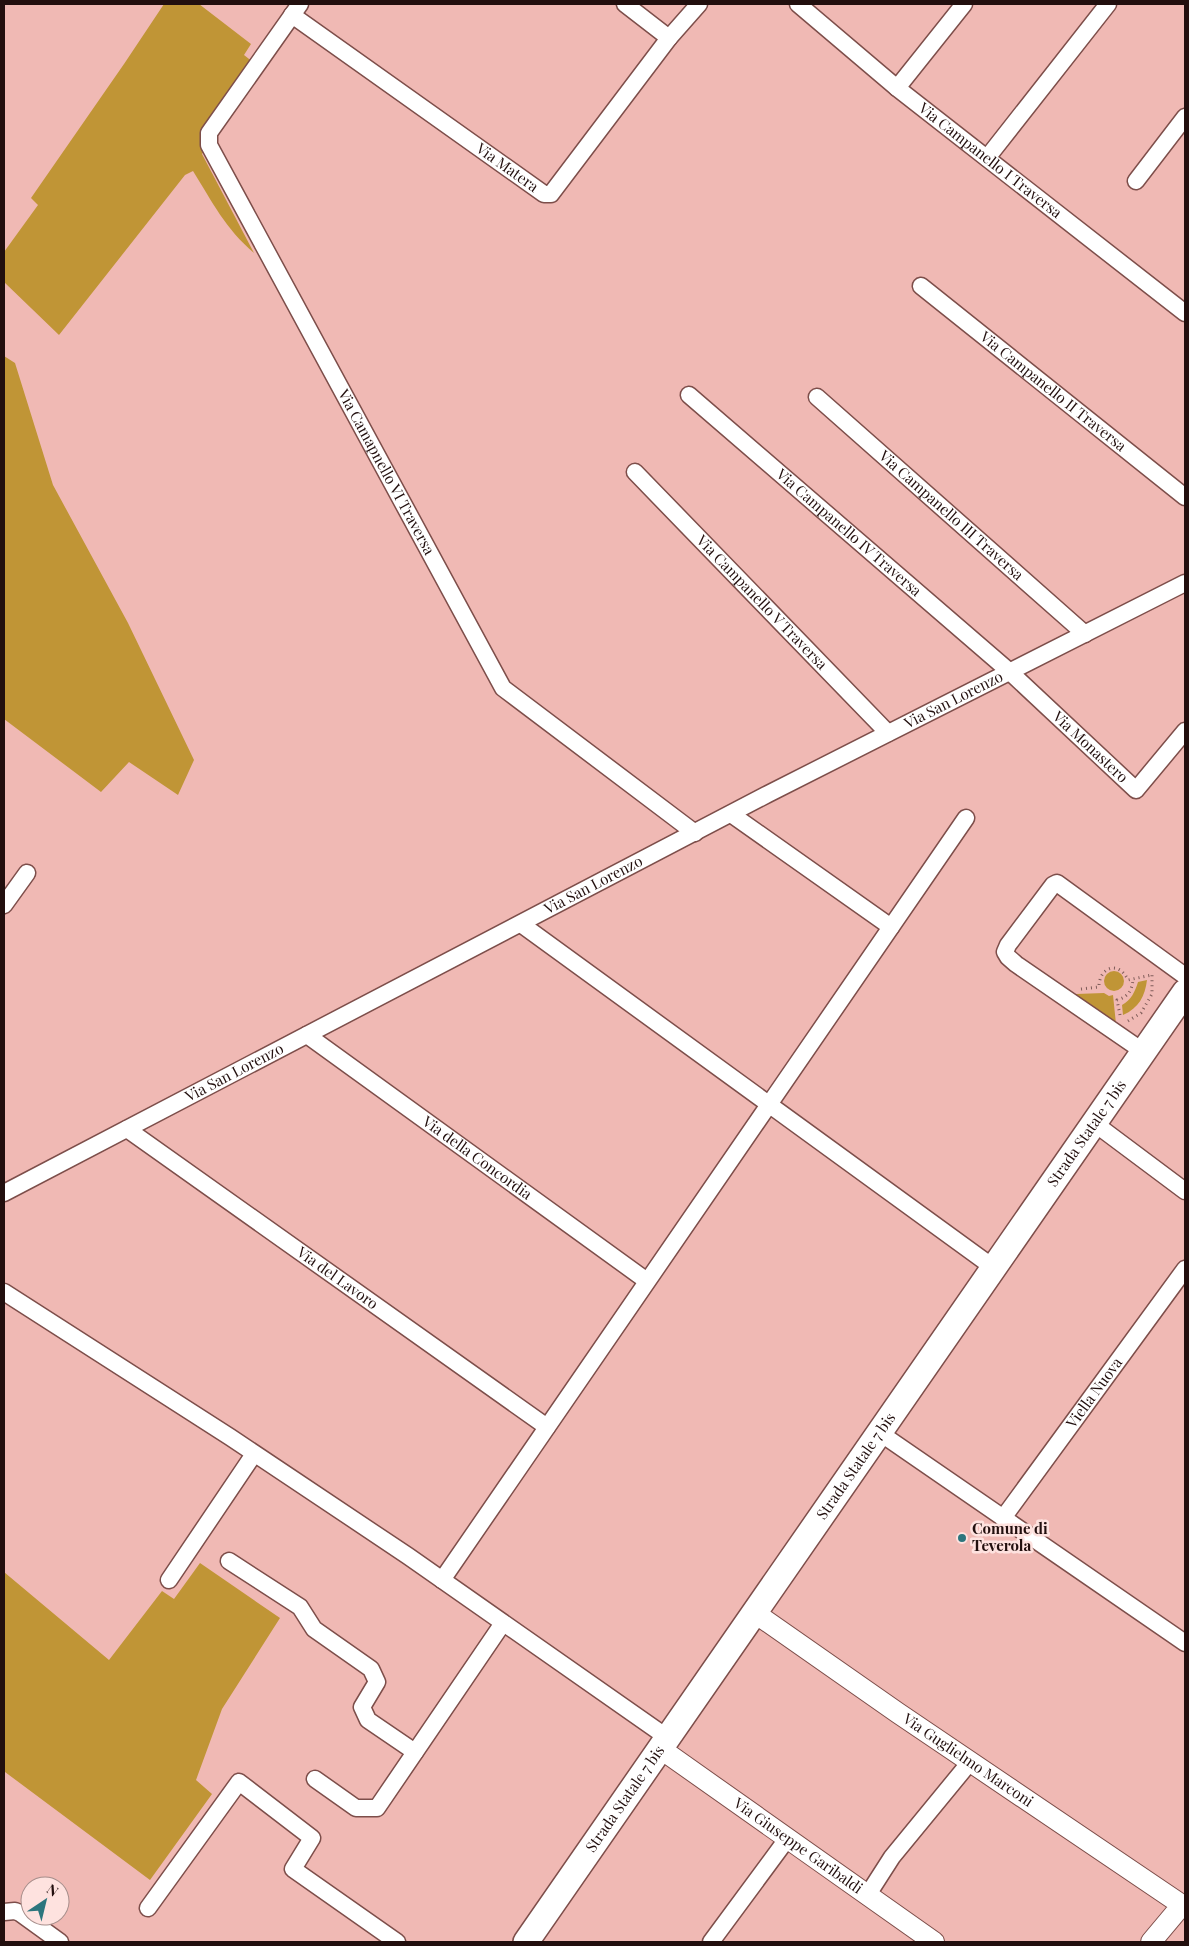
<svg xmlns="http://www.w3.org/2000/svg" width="1189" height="1946" viewBox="0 0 1189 1946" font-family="'Playfair Display',serif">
  <rect width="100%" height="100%" fill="#f0b9b4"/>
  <g fill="#c09536">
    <path d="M164,4h35l52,40 -7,11 19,15 -61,84 52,99c-29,-25 -41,-50 -61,-82l-8,4 -126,160 -55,-53v-30l34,-47 -7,-7 93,-134z"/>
    <path d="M4,356l11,7 38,122 75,138 66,137 -16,35 -49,-33 -28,30 -97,-73z"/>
    <circle cx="1114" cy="981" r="10"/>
    <path d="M1147,980c-2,16 -8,28 -24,35l-1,-10c9,-5 13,-13 16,-23z"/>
    <path d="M1104,993l5,3 4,-1 3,29 -42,-28 2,-2z"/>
    <path d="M200,1563l80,55 -58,91 -26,71 16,14 -62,86 -145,-108 -1,1v-201l105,88 53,-69 12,8z"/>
  </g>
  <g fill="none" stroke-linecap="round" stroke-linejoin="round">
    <defs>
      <g id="minor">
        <path id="s1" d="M300,4l-91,129v12l294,543 192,145"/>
        <path d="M625,4l44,34"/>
        <path id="s2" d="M798,4l99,84 288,225"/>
        <path id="s3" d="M292,15l252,179h7l118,-156 30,-34"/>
        <path d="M897,88l67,-84"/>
        <path d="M987,158l121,-154"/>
        <path d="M1136,181l49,-64"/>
        <path id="s4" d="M921,286l264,211"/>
        <path id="s5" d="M689,395l321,277 126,118 49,-59"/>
        <path id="s6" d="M817,397l268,237"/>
        <path id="s7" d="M635,472l253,261"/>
        <path d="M731,814l160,113"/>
        <path d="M4,905l23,-32"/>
        <path d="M521,924l473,344"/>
        <path id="s8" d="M307,1035l340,246"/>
        <path d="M1144,1052l-128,-88 -8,-7 -3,-5 3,-7 45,-60 4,-2 128,93"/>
        <path d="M1094,1123l91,68"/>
        <path id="s9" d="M127,1129l420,298"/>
        <path id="s10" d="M4,1193l764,-399 417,-211"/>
        <path d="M4,1292l226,145 178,119 260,182"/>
        <path d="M880,1433l305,210"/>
        <path id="s11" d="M1003,1518l182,-249"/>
        <path d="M229,1561l71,46 14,22 57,40 6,13 -15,25 6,13 47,32"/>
        <path d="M169,1580l85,-126"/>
        <path d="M442,1580l524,-762"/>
        <path d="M315,1779l41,29h21l126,-185"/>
        <path d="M867,1896l25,-39 78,-95"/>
        <path d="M148,1908l91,-126 73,56 -19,31 104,73"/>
        <path d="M4,1912l11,-1 5,2 40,29"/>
        <path d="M711,1942l76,-103"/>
      </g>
      <g id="tertiary">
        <path id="s12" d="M755,1613l143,100 284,192 -31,37"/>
        <path id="s13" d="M661,1749l273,193"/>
      </g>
      <g id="primary">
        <path id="s14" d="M526,1942l659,-950"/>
      </g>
    </defs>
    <use href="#minor" stroke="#7d4e4a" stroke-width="19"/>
    <use href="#tertiary" stroke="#7d4e4a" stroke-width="22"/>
    <use href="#primary" stroke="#7d4e4a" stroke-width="28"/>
    <g stroke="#7f5c59" stroke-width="3" stroke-dasharray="1 4" stroke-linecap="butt">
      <path d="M1081,989l18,-2c0,-20 20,-27 29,-7l24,-5"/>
      <path d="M1120,1015l-3,-15c11,-3 15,-9 16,-21"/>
      <path d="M1128,1021l13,-8 11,-19v-19"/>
    </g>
    <use href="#minor" stroke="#fff" stroke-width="16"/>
    <use href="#tertiary" stroke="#fff" stroke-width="20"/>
    <use href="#primary" stroke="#fff" stroke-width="25"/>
  </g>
  <circle fill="#2c757d" stroke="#fee2df" stroke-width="2" cx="962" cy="1538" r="5"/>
  <g text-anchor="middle" stroke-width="5" stroke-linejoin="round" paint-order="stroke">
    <g font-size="15" fill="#220f0e" stroke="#fee2df">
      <text dy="5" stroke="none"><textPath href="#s2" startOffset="248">Via Campanello I Traversa</textPath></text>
      <text dy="5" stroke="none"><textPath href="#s3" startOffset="264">Via Matera</textPath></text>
      <text dy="5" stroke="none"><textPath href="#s4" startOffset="169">Via Campanello II Traversa</textPath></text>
      <text dy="5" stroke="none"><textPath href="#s1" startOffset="542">Via Camapnello VI Traversa</textPath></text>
      <text dy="5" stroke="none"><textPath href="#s6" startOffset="179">Via Campanello III Traversa</textPath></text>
      <text dy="5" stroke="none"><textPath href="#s5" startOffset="211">Via Campanello IV Traversa</textPath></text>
      <text dy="5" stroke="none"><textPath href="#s7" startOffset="182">Via Campanello V Traversa</textPath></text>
      <text dy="5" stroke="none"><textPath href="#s10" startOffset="1070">Via San Lorenzo</textPath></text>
      <text dy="5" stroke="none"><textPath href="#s5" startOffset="534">Via Monastero</textPath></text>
      <text dy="5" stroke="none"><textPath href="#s10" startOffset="665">Via San Lorenzo</textPath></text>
      <text dy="5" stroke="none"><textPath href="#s10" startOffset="260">Via San Lorenzo</textPath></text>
      <text dy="5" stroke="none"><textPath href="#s14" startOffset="984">Strada Statale 7 bis</textPath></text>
      <text dy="5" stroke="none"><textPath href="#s8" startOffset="210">Via della Concordia</textPath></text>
      <text dy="5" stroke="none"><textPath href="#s9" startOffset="258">Via del Lavoro</textPath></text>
      <text dy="5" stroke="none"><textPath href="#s11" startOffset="155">Viella Nuova</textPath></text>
      <text dy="5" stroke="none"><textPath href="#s14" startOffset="579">Strada Statale 7 bis</textPath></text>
      <text dy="5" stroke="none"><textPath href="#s12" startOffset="259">Via Guglielmo Marconi</textPath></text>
      <text dy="5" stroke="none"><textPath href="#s14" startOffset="174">Strada Statale 7 bis</textPath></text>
      <text dy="5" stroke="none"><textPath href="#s13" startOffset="168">Via Giuseppe Garibaldi</textPath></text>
    </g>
    <g font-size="15" font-weight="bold" fill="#220f0e" stroke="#fee2df" text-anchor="start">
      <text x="972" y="1534">Comune di<tspan x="972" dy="17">Teverola</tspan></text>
    </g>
  </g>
  <rect width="1189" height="1946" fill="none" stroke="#220f0e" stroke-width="10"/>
  <g transform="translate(45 1901) rotate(35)"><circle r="24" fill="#fee2df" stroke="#a68e8b"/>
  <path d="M0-4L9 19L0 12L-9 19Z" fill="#2c757d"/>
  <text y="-8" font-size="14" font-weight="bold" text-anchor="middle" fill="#220f0e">N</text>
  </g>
</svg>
